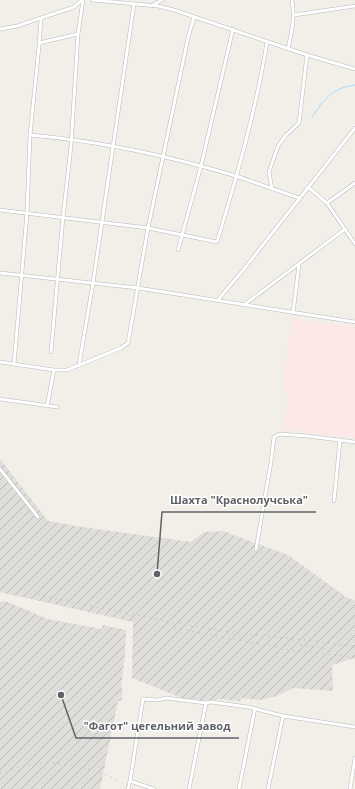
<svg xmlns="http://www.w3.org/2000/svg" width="355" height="789" viewBox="0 0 355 789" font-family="'Open Sans',sans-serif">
  <defs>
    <pattern id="industrial-furrows" width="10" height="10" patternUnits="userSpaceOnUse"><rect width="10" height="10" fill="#e0deda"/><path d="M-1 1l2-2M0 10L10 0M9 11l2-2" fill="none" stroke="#b9b8b5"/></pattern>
  </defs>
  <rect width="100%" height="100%" fill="#f1efe8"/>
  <g fill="url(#industrial-furrows)">
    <path d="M0,459l48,62 34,6 109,15 13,-10 19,-1 65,24 58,42 9,4v57l-23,7 1,26 -40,-3 -16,8 -17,4 -19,-2 -1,3 -19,-2 -18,2 -21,-3 -50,-20 1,-56 -133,-30z"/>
    <path d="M5,601l43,18 54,10 1,-4 23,5 -1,25 -4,33 2,1 -2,12h-3l-18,88h-100v-187z"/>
  </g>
  <path fill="#fce8e6" d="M292,318l63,9v111l-73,-9 7,-30 -7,-12z"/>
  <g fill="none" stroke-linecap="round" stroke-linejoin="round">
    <path stroke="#aadaff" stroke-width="1" d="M312,117c3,-4 6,-9 9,-13 9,-11 21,-18 34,-19"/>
    <defs>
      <g id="street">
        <path d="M92,0l66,6 16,4 133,45 48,14"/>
        <path d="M151,6l11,-6"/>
        <path d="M294,15l61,-9"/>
        <path d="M0,29l17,-3 57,-19 8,-7"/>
        <path d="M39,43l39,-9"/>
        <path d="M288,49c4,-20 7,-29 4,-49"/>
        <path d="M30,135c70,6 139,21 206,41 21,7 42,15 63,22"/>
        <path d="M308,187l19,16 28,41"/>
        <path d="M272,189l-3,-17 9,-26 8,-11 13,-12 8,-68"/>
        <path d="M327,203l28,-20"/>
        <path d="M0,210l148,18 69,14c20,-66 39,-132 50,-200"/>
        <path d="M178,250l23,-84 32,-137"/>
        <path d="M0,273l138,15 217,34"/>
        <path d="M217,301l27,-32 111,-141"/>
        <path d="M244,305l101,-76"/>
        <path d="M293,313l6,-49"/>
        <path d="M51,352l12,-135 8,-71 7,-112 5,-34"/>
        <path d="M0,362l54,8h13l54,-22 7,-5 20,-115 40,-190 6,-21"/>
        <path d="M14,364l13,-151 3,-78 9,-89 2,-27"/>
        <path d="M79,365l14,-82 41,-279"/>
        <path d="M0,399l57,8"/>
        <path d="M47,406l7,-36"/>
        <path d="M0,469l38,48"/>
        <path d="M334,501l6,-61"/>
        <path d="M256,549l15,-87 3,-25 6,-3 27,2 48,6"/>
        <path d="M130,781l13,-82 15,1 8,-2 40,5 5,-1 37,5 35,9 72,11"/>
        <path d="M128,789l2,-8 24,8"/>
        <path d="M189,789l17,-86"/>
        <path d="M239,789l16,-81"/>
        <path d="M268,789l15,-73"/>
        <path d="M350,789l5,-31"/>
      </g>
    </defs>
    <use href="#street" stroke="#b5b8bc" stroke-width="4"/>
    <use href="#street" stroke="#fff" stroke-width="3"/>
    <g stroke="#b6b7b8" stroke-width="1" stroke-dasharray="1 5" stroke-linecap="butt">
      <path d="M38,595l133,27 33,6 40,6 72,7 39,6"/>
      <path d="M175,628l120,23 60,6"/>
      <path d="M300,645l27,4"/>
      <path d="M0,773c17,-6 36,-11 55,-10 25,1 57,12 78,26"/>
    </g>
  </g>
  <path fill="none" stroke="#5f6368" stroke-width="1.5" d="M157 574L162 512H316M61 695L76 738H239"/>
  <g fill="#5f6368" stroke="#fff" stroke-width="1.5">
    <circle cx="157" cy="574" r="4"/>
    <circle cx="61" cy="695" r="4"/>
  </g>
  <g font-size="11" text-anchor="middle" font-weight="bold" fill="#5f6368" stroke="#fff" stroke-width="3" stroke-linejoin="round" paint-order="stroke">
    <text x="239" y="504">Шахта "Краснолучська"</text>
    <text x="157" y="730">"Фагот" цегельний завод</text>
  </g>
</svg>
